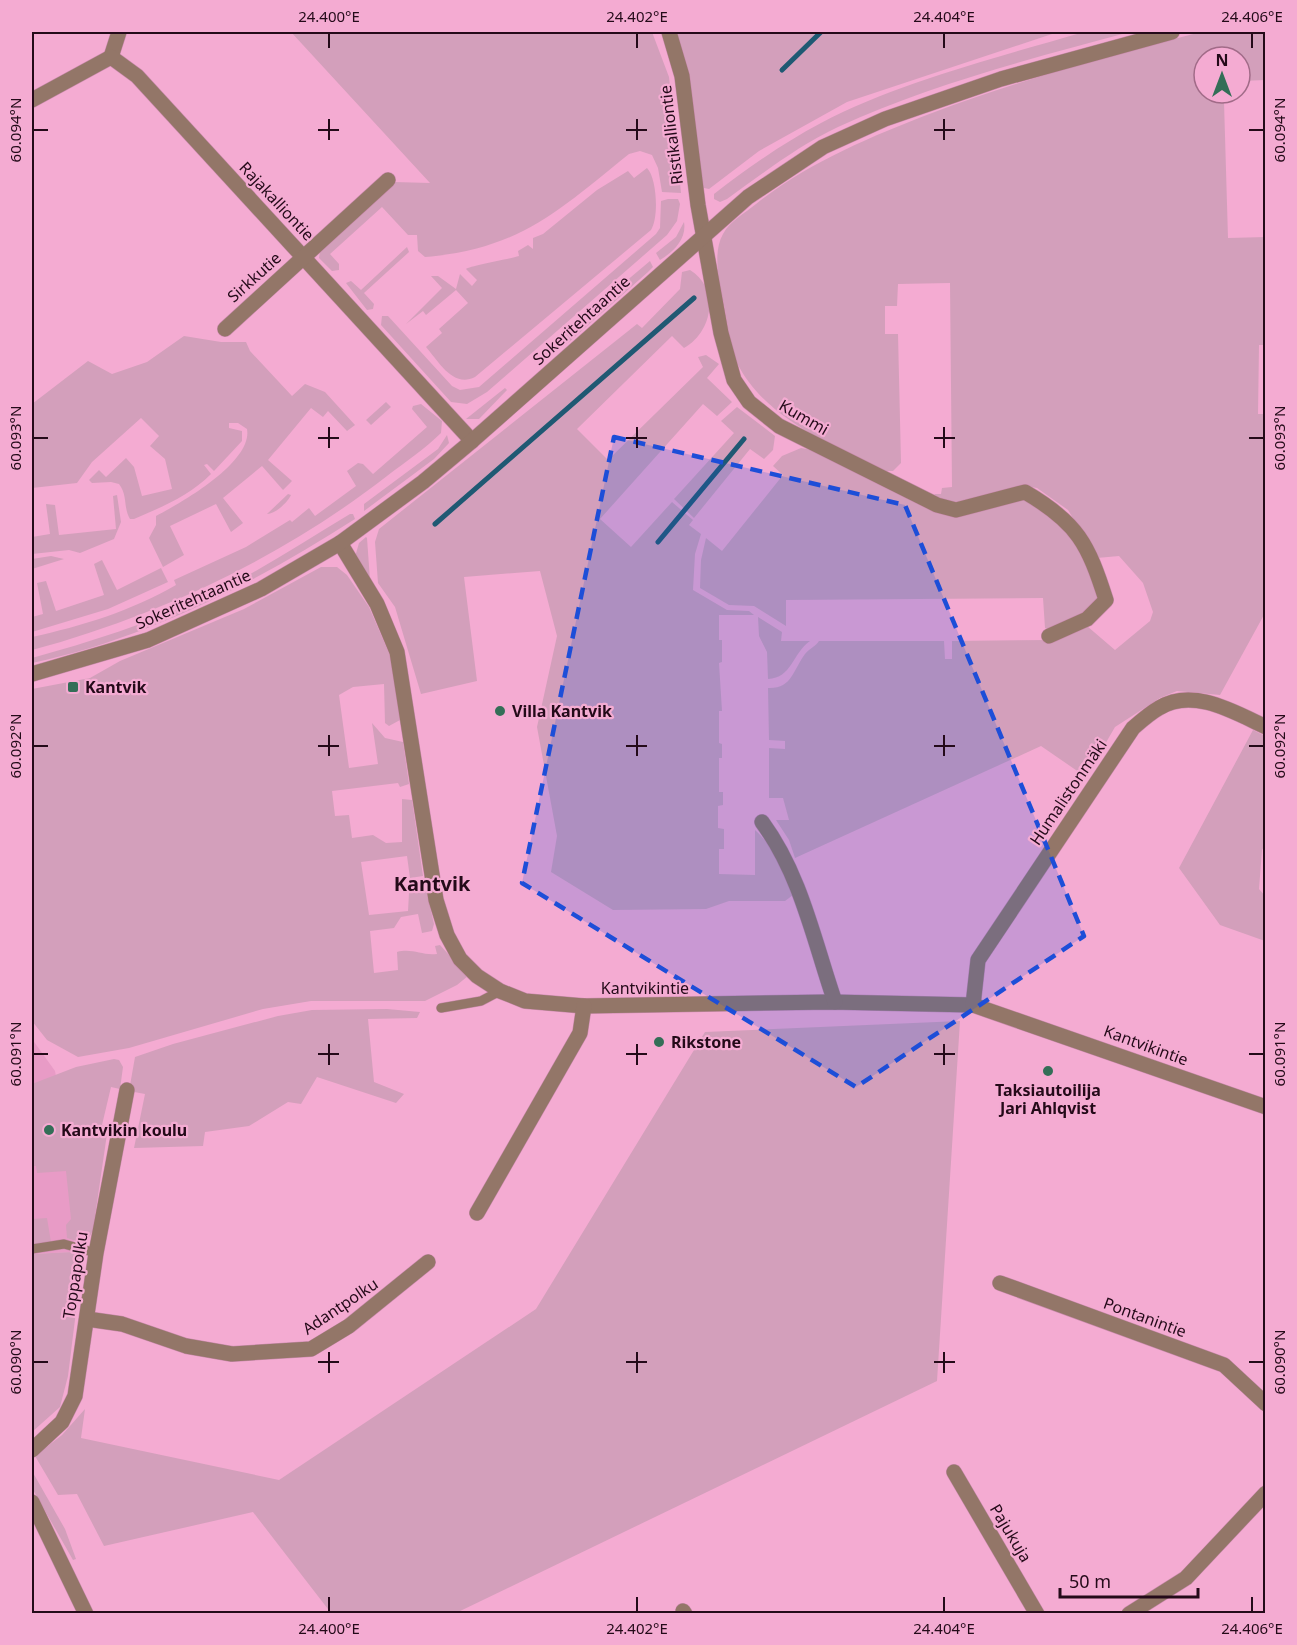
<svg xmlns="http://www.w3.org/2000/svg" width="1297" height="1645" viewBox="0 0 1297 1645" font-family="'Noto Sans',sans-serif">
  <rect width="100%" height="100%" fill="#f4abd2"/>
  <path fill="#e89bc6" d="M32,1039l23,32 25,130 -8,51 -40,2z"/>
  <g fill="#d39fbb">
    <path d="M291,32h361l17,45 12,116 -19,-1 -4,-24 -6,-13 -12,-4 -11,3c-71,57 -109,95 -204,103l-7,-6 -1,-16h-9l-26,-28 -52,47 9,10v6l-7,1 -13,-13 1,-7 74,-69 36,1z"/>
    <path d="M674,32h384l-211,70 -88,49 -50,38 -5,-1 -3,-5z"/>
    <path d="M1084,32h46c-97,26 -201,53 -292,95 -40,19 -75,46 -111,72l-7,3 -6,-3v-5c34,-26 69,-51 107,-71 78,-41 178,-66 263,-91z"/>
    <path d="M1201,32h64v48l-24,1 -1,10v-34h-36v36h26v8l-6,1 4,136 38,-1v108h-7l-1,69h8l-1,199 -45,82 -43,-4 -17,7 -45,29 -29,50 -45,-31 -246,112 -6,-18 -13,-20h13l-6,-22h-14v-50l16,1v-8l-16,-1 -1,-52c24,1 25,-18 37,-34 4,-5 11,-8 14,-13h125l1,18h7v-18l101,-1 34,-14 28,24 35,-29 3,-9 -10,-29 -24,-27 -22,2 -29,-48 -31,-22 -16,-3 -45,15 -24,3 -10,-2 -8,-7h7l1,-6 10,-1 -2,-204 -52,1 -1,22h-12v28h13l3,129 -8,8h-9c-52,-27 -119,-52 -147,-108 -7,-15 -9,-37 -12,-53 -4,-22 -14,-55 -2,-76 7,-13 22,-21 33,-30 53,-42 114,-67 176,-91 88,-33 179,-58 269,-81z"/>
    <path d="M647,168c10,10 12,50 4,62l-176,147c-22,11 -36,-15 -49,-30l16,-14 -3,-4 29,-26 -12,-13 -30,25 -3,-4 -17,13 36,-36 -11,-12h7l18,13 4,-15 12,12 5,-6 -11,-11c3,-3 43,-10 53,-13l-1,-5 10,-6 5,4v-11l10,-4 54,-44 31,-19 6,7z"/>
    <path d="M668,199h10l2,5 -3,17 -10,14 -180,157 -20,12 -16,-2 -70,-77 1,-9h6l64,70 8,4 19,-3 177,-153 4,-6 1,-27z"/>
    <path d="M684,222c3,17 -11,30 -24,38l-4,-7 20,-16z"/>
    <path d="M407,247l2,5 -45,41 10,11 -1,5 -6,1 -21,-27 5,-2 10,9z"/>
    <path d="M650,261l3,6 -5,5 -79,70 -26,16 -2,-3 2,-4z"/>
    <path d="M690,270c30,18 23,62 -6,78l-12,-12 -95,93 31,31 95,-93 -5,-10 8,-2 13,9 -12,14 25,24 -15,14 -14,-12 -103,115 31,28 41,-45 21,18 -4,5 12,9 -6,20 -2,36 34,20 22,1 5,4h-35v25h3v22l-3,1 3,48h-3v32l3,1v14h-3v34h4v13l-5,1v22l6,1v20h-5v25l36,1v-45c20,18 28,40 38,65l-8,6h-56l-23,8 -93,1 -62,-38 6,-36 -20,-109 20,-91 -17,-65 -76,6 13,104 -56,13 -26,-87 -17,-24 -3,-41 4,-13 258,-205 5,4 38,-39 2,-17z"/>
    <path d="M184,336l37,6h25l4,9 42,45 13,-12 20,8 30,33 -8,6 -19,-20 -5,6 -12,-9 -43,52 24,21 -9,9 -21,-24 -39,32 20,25 -12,9 -15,-28 -46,22 14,29 -21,12 -14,-29 7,-13v-9c25,-13 97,-54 91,-87l-9,-6h-9v5l13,3v10l-28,30 -7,-7 -3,1 7,9c-22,22 -49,33 -77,45h-4c-7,-12 -2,-23 -11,-35l-8,-2 -19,1 -3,-3 10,-10 7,7 20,-19 8,9 8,29 30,-7 -7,-30 -15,-13 9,-10 -18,-18 -49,44 -15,21 -45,5v-84l56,-43 24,13 35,-12z"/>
    <path d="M505,388l2,2 -28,29h-13z"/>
    <path d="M386,402l5,5 -20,18 -5,-5z"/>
    <path d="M421,404l21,17 -1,12c-16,16 -36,29 -54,43 -104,81 -228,140 -355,174v-13c50,-11 99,-26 144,-52l-2,-5 72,-33 44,-27 2,2 17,-14 6,8 41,-30 -9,-15 11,-8 5,1 10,10 54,-47 -15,-18 1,-3z"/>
    <path d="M737,407l38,29 -2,14 -9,9 -14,-10 -56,69 -20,-19 60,-66 -13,-12z"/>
    <path d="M447,435l2,8 -15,16 -70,52v-7l74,-55z"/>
    <path d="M801,448l17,3 116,60 88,-15 36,23 27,37 16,46 -37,28 -19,-2 -2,-30 -257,2v26l-32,-20 -25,-1 -29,-17 1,-28 5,-22 16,13 61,-76 -10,-9 9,-10z"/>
    <path d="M288,494l3,1c-4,8 -16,19 -24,19z"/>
    <path d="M117,495l4,27 -7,17 -34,14 -11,-3 -37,4v-17l18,-3 -4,-30 9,1 4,30 57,-6 -3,-33z"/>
    <path d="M350,514h3l2,5c-100,64 -207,119 -323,144v-5c58,-16 117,-35 172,-60 51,-24 98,-55 146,-84z"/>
    <path d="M366,537l1,1 3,42 -15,-23 4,-14z"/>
    <path d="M51,556l13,3 -32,10v-10z"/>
    <path d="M102,560l15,30 44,-22 7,14 -60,27 -76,23v-15l11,-3 -6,-31 9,-2 10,30 48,-16 -10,-31z"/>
    <path d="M321,567h16l10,8 22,32 23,53 8,60 -11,6 -4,-3 -1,-39 -31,3 -14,8 10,73 29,-4 -6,-41 13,15 18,4 6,42 -9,3 -2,-4 -66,8 3,25 14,-1 3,23 21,-3 13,8 16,-1v-43l10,1 11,76 -13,2 -3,-22 -46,6 8,53 39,-4 1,-18 13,-5 4,1 8,35 -2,7 -10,2 -4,-19 -17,3 -7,11 -24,3 4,42 24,-3 -1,-18c16,-4 25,4 40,2l-2,-8 5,-1 28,31 -11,9 -32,16h-114l-48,8 -134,39 -51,9 -31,-17 -15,-19v-332l58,-11 30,-17 124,-52z"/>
    <path d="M758,617l24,15 -1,9h29c-18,13 -18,37 -42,38l-1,-27 -8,-16z"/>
    <path d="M1253,730l12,6 1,107 -4,7 -3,39 6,7v45l-45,-16 -41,-57z"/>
    <path d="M387,1009l33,3 -3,6 -49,1 6,63 30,12 -8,9 -79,-26 -16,27 -13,-2 -39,24 -44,6 -2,14 -69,2 11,-54 -16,-3 6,-34 38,-13 105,-28 34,-6z"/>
    <path d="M960,1021l-23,360 -481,232h-125l-78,-101 -149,34 -27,-52 -19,1 -23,-39 27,-21 23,-26 -4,29 198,42 257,-171 169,-277z"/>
    <path d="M114,1059l5,1 4,7 -3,22 -9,-2 -9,38 6,2 -15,103 -5,10 -9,2 -12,-4 -1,-13 5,-6 -5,-48 -29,2 -1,-7h-4v-82l44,-17z"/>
    <path d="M47,1218l4,24 -19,3v-26z"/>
    <path d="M72,1252l11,3 -15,121 -8,31 -28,25v-178z"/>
    <path d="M32,1471l33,58 11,30 -3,1 -41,-72z"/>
  </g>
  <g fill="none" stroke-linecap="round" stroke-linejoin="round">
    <g stroke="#1f5973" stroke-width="5">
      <path d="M782,70l39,-38"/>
      <path d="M435,524l259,-226"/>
      <path d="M658,542l86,-103"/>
    </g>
    <defs>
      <g id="service">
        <path d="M441,1008l40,-7 19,-10"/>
        <path d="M32,1249l32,-5 32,9"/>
      </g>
      <g id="minor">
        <path d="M669,32l13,44 16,129 23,128 13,47 15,22 30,24 158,79 19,5 69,-18c53,31 63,52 81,108l-19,19 -38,17"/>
        <path d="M111,57l8,-25"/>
        <path d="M32,100l79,-43 26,19 335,365"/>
        <path d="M225,329l163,-149"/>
        <path d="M340,543l37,61 20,48 39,248 11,35 13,24 17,17 23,15 25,10 59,5 247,-4 142,3 293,102"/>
        <path d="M762,822c39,53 52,119 73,180"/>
        <path d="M973,1005l5,-45 155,-232c8,-7 17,-15 26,-20 34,-21 75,4 107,19"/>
        <path d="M477,1213l103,-180 4,-27"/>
        <path d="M1000,1283l224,82 42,39"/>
        <path d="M87,1319l35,5 64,22 46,8 79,-5 38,-23 79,-64"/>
        <path d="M32,1450l30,-28 13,-26 21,-143 31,-163"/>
        <path d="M954,1472l83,142"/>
        <path d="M32,1502l54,112"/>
        <path d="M683,1611l2,3"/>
        <path d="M1129,1614l57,-36 80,-85"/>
      </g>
      <path id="tertiary" d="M32,674l116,-34 113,-51 79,-46 83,-61 49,-41 276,-244 75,-50 62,-28 116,-40 171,-47"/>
    </defs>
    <use href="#service" stroke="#ca8bad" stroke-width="10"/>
    <use href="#minor" stroke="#ca8bad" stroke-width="16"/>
    <use href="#tertiary" stroke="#ca8bad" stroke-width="16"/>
    <use href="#service" stroke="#937668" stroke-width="9"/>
    <use href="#minor" stroke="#937668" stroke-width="15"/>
    <use href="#tertiary" stroke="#937668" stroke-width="15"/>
  </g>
  <path fill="#1d4ed8" fill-opacity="0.2" stroke="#1d4ed8" stroke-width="4.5" stroke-dasharray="12 8" stroke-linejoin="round" d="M614,437l291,68 179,431 -228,151 -334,-204z"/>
  <path fill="none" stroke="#240a19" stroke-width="2" d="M329,33v15M637,33v15M944,33v15M1252,33v15M329,119v21M637,119v21M944,119v21M33,130h15M318,130h21M626,130h21M934,130h21M1249,130h15M329,427v21M637,427v21M944,427v21M33,438h15M318,438h21M626,438h21M934,438h21M1249,438h15M329,735v21M637,735v21M944,735v21M33,746h15M318,746h21M626,746h21M934,746h21M1249,746h15M329,1044v21M637,1044v21M944,1044v21M33,1054h15M318,1054h21M626,1054h21M934,1054h21M1249,1054h15M329,1352v21M637,1352v21M944,1352v21M33,1362h15M318,1362h21M626,1362h21M934,1362h21M1249,1362h15M329,1597v15M637,1597v15M944,1597v15M1252,1597v15"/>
  <g fill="#336e57" stroke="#f4abd2" stroke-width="2">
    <rect x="67" y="681" width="12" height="12" rx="3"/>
    <circle cx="500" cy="711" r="6"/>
    <circle cx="659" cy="1042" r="6"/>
    <circle cx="1048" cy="1071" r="6"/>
    <circle cx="49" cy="1130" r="6"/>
  </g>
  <g text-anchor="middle" stroke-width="4.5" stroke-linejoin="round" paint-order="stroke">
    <g font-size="16" fill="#240a19" stroke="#f4abd2">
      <text transform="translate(671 135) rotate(-97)" y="6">Ristikalliontie</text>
      <text transform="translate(277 201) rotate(47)" y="6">Rajakalliontie</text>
      <text transform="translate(254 277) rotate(-42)" y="6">Sirkkutie</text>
      <text transform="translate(581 320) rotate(-42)" y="6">Sokeritehtaantie</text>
      <text transform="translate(804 417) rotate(30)" y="6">Kummi</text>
      <text transform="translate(193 599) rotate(-24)" y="6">Sokeritehtaantie</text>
      <text transform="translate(1068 792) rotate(-56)" y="6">Humalistonmäki</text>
      <text x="645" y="994">Kantvikintie</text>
      <text transform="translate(1146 1045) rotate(20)" y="6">Kantvikintie</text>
      <text transform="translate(75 1275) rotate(-81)" y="6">Toppapolku</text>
      <text transform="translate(340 1306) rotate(-34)" y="6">Adantpolku</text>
      <text transform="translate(1145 1317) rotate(20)" y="6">Pontanintie</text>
      <text transform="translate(1011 1533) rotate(59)" y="6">Pajukuja</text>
    </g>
    <g font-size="16" font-weight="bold" fill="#240a19" stroke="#f4abd2" text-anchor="start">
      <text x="85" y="693">Kantvik</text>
      <text x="512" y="717">Villa Kantvik</text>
      <text x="671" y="1048">Rikstone</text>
      <text x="1048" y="1096" text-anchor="middle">Taksiautoilija<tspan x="1048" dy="18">Jari Ahlqvist</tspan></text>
      <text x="61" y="1136">Kantvikin koulu</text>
    </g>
    <g font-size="20" font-weight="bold" fill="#240a19" stroke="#f4abd2">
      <text x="432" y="891">Kantvik</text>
    </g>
  </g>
  <rect width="1297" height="1645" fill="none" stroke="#f4abd2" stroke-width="66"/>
  <g transform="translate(1222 75)"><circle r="28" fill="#f4abd2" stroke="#a16b88" stroke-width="1.5"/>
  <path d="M0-4.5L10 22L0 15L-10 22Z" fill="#336e57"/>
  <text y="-9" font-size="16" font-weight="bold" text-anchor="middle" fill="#240a19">N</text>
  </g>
  <path d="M1060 1588v9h138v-9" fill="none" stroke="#240a19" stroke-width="3"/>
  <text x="1069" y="1588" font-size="18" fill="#240a19" stroke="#f4abd2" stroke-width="4.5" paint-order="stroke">50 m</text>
  <rect x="33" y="33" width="1231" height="1579" fill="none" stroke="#240a19" stroke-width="2"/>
  <g font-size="15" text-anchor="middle" fill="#240a19">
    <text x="329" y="22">24.400°E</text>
    <text x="637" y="22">24.402°E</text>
    <text x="944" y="22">24.404°E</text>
    <text x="1252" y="22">24.406°E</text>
    <text transform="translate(16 130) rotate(-90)" y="5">60.094°N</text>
    <text transform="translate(1280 130) rotate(-90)" y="5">60.094°N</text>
    <text transform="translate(16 438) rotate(-90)" y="5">60.093°N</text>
    <text transform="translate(1280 438) rotate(-90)" y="5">60.093°N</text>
    <text transform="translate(16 746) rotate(-90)" y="5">60.092°N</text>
    <text transform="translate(1280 746) rotate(-90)" y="5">60.092°N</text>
    <text transform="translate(16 1054) rotate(-90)" y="5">60.091°N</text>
    <text transform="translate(1280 1054) rotate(-90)" y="5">60.091°N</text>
    <text transform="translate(16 1362) rotate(-90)" y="5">60.090°N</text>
    <text transform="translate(1280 1362) rotate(-90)" y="5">60.090°N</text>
    <text x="329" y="1634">24.400°E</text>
    <text x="637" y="1634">24.402°E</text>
    <text x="944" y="1634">24.404°E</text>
    <text x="1252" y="1634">24.406°E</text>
  </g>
</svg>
